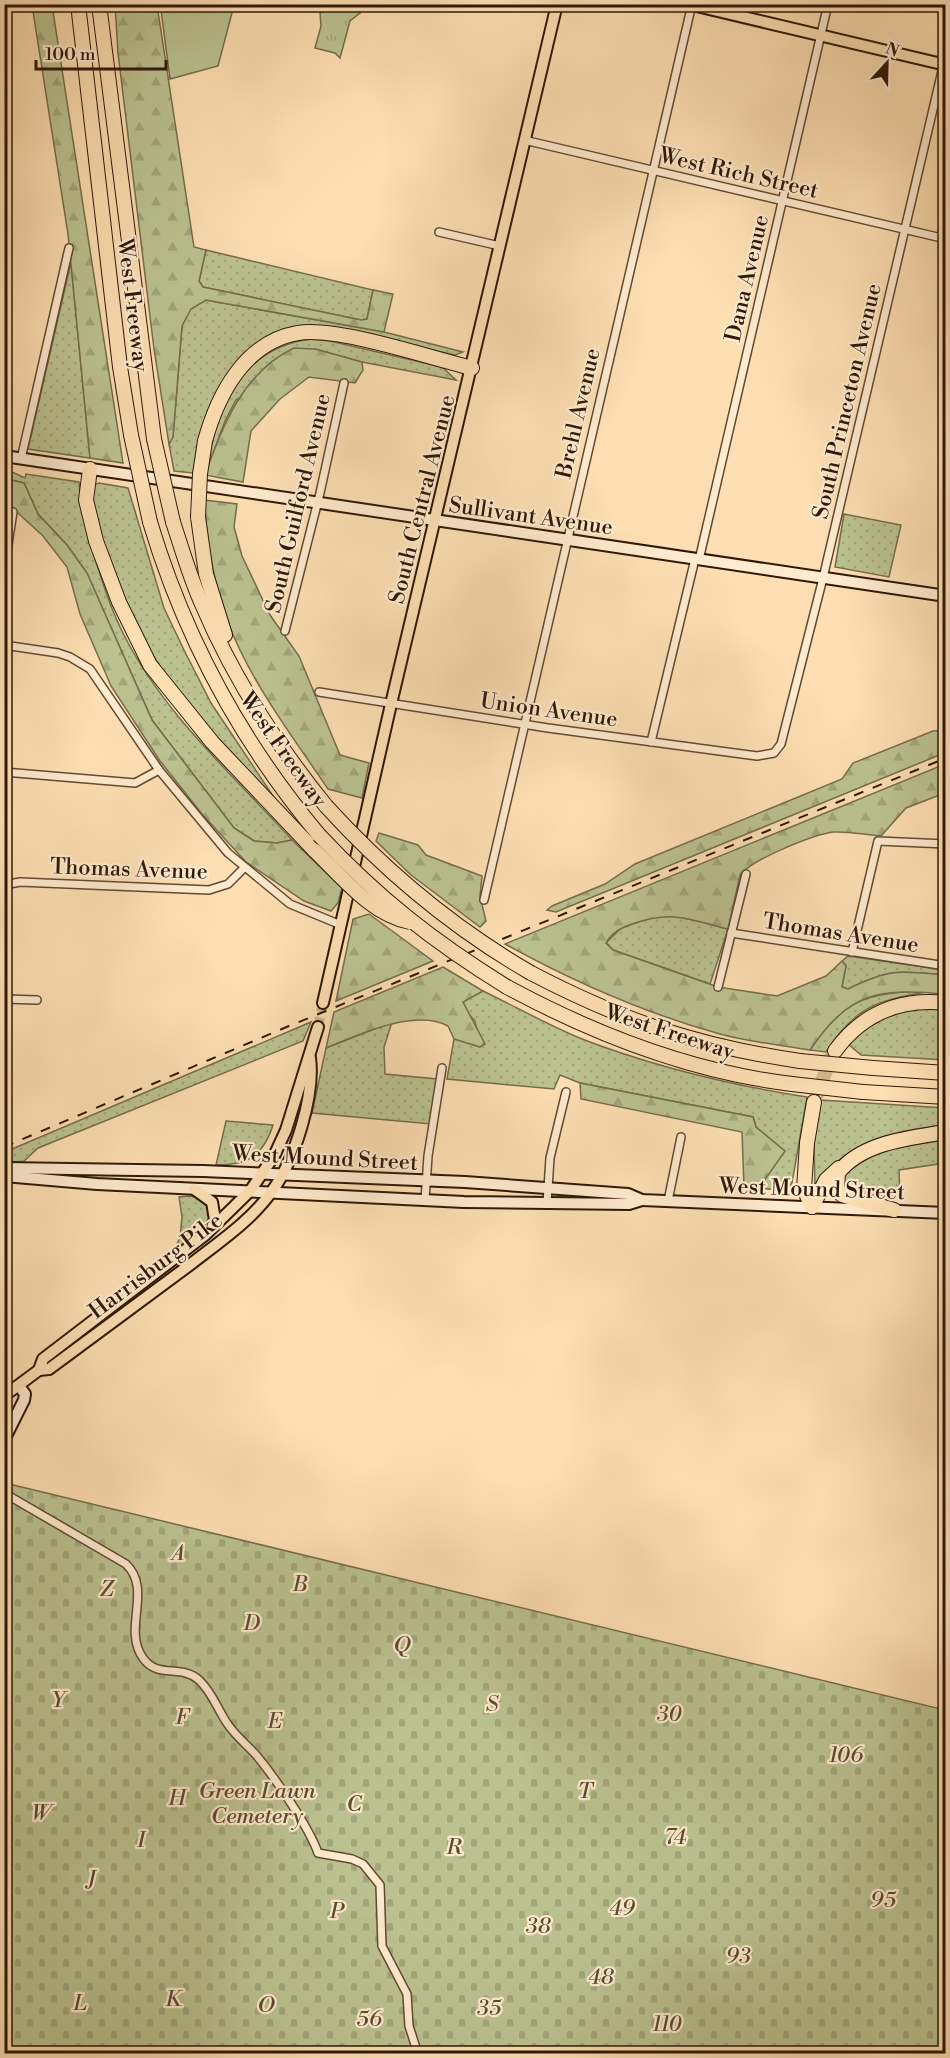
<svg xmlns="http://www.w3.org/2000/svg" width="950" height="2058" viewBox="0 0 950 2058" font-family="'Libre Bodoni',serif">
  <defs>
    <pattern id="grass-dots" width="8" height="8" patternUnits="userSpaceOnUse" patternTransform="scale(1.5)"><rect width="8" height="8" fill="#bbc290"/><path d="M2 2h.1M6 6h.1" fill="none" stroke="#a1a67b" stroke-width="1.8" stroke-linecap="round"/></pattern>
    <pattern id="forest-firs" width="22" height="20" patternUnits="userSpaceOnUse" patternTransform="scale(1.5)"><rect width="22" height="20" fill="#bbc290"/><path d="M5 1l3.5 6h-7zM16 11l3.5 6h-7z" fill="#a1a67b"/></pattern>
    <pattern id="cemetery-stones" width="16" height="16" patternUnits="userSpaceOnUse" patternTransform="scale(1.5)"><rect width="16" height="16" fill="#bbc290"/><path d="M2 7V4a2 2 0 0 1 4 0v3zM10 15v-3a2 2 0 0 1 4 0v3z" fill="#a1a67b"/></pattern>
    <pattern id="park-tufts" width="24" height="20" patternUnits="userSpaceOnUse" patternTransform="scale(1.5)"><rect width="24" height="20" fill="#bbc290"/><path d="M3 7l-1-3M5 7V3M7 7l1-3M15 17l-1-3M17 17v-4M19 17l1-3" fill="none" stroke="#a1a67b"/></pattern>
  </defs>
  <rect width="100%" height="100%" fill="#fddfb3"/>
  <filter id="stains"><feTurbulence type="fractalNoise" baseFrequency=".00333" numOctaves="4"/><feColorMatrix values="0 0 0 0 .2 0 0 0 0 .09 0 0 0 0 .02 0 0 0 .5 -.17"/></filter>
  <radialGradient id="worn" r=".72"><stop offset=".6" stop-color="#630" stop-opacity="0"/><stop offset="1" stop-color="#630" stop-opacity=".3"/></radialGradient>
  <g fill="url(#grass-dots)" stroke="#756d4b" stroke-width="1.5">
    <path d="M206,250l167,40 -6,29 -6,1 -158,-33 -4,-6z"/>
    <path d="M71,262l19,196 -62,-9z"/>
    <path d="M206,300l178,32 79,20 -8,3 -123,-28 -43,2 -68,56 -18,39 -10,49 -19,-2 -5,-27 4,-7 9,-111 8,-17z"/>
    <path d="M312,339l18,2 112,26 14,13 -94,-18 -47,-13 -79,51 -11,21 -20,54c10,-63 34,-128 107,-136z"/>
    <path d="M12,472l13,6 1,-4 53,8c1,27 9,54 17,80 8,25 16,50 28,73 39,78 110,141 168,205l-15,3 -23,-2 -20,-13 -82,-108 -65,-147 -20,-28 -29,-31 -14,-31 -13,-3z"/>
    <path d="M99,483l29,5 36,120 20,42 27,53 62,93 -3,3 -93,-105 -42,-68 -41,-108 -3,-25 2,-8z"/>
    <path d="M844,514l57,11 -12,52 -54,-10z"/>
    <path d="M656,916h21l51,13 -18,55 -97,-34 -7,-7 15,-15z"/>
    <path d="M848,956l97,14v5c-46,-4 -54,-7 -97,14l-6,-2 4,-21 -4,-5z"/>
    <path d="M483,991c33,16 65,34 99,48 73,28 148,46 225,58l-15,86 -6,8 -27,-3 25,-37 -28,-24 -3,-10 -173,-34 -20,-8 -6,14 -107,-10 7,-40 26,8 -5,-26 -10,-11 -2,-9z"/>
    <path d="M915,991l12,1c-49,7 -74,17 -101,60l-16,-2c32,-47 49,-55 105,-59z"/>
    <path d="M909,1008h36v52l-84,-5 -14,-12 23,-21z"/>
    <path d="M311,1022l-8,19 -265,107 -15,14 -18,-1v-9z"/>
    <path d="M392,1022l-8,25 1,27 52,5 -6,45 -119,-11 14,-65z"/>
    <path d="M821,1100l124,8v17c-55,7 -100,14 -130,64l-1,-46z"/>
    <path d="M226,1121l47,4c-10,31 -25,40 -57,40z"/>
    <path d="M945,1140v23l-46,7 1,27 -41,-3 -18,-8v-8c32,-30 63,-32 104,-38z"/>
    <path d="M189,1196c8,1 17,3 20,12 7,20 -21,32 -34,41l5,-12 2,-20 -3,-20z"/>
  </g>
  <g fill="url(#forest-firs)" stroke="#756d4b" stroke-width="1.5">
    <path d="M32,5h20l71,458 -33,-5 -22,-224z"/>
    <path d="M115,5h42l37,242 12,3 -7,31 4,6 158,33 6,-1 6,-29 20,4 -9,38 -178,-32 -15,9 -9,17 -9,111 -4,7 -15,-95 -36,-296z"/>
    <path d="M294,348l21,1 47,13 1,8 -8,13 -46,-6 -29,22 -29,32 -8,51 -38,-7c18,-50 38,-103 89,-127z"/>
    <path d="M11,480l13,3 14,31 29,31 20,28 65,147 82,108 20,13 23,2 15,-3 50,48 -4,15 -7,8 -27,-10 -58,-39 -44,-48 -42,-53 -49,-75 -31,-72 -13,-47 -24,-31 -37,-34z"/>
    <path d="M204,500l33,4 -3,23 8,29 28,59 29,41 41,99 29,8 -7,35 -34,-9c-36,-53 -78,-108 -101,-169 -14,-38 -20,-80 -23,-120z"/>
    <path d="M945,730v22l-8,4 -381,156 -9,-2 5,-4 53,-22 30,-20 207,-85 11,-16 80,-32z"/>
    <path d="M945,764v29l-39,15 -25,28c-15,-1 -32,-5 -47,-4 -20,2 -83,28 -94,43l-12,54c-39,-10 -56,-19 -96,-5 -11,4 -20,8 -26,19l7,7 105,37 59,9 49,-20 16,-15 4,5 -4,21 6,2c43,-21 51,-18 97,-14v19c-66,-6 -96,-2 -135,56 -29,-5 -61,-8 -90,-16 -76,-21 -146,-52 -215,-90z"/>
    <path d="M379,833l39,12 8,10 56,21 -2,20 6,25 -6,6 -69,-52 -35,-34z"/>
    <path d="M369,914l64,47 -97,40 17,-82z"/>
    <path d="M443,967l40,24 -20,11 22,42 -5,3 -26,-8 -6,-13c-33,-18 -90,9 -122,22l8,-36z"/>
    <path d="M580,1083l173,34 3,10 29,24 -26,37 -15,-1 -2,-55 -161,-33z"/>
  </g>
  <path fill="url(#cemetery-stones)" stroke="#756d4b" stroke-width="1.5" d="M5,1483l940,227v343h-940z"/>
  <path fill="url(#park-tufts)" stroke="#756d4b" stroke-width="1.5" d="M336,4l21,5 3,4 -10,8 -10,37 -5,-5 -20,-5 6,-22 -1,-13z"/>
  <path fill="#bbc290" stroke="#756d4b" stroke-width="1.5" d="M166,5l67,4 -15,57 -48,13 -9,-69z"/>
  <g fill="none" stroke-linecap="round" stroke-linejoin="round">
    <path stroke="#d4b790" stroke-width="10" stroke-dasharray="10 5" stroke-linecap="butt" d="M318,1027l5,-24"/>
    <path stroke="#d4b790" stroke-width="14" stroke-dasharray="14 7" stroke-linecap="butt" d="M814,1102l18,-47"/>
    <defs>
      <g id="street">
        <path d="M524,140l422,99"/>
        <path d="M439,232l61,14"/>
        <path d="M21,459l48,-211"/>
        <path d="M699,560l129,-556"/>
        <path d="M4,570l9,-58"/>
        <path d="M285,631l35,-138 24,-110"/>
        <path d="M4,645l54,8 12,4 20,12 69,101 69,83 62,51 51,21"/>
        <path d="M319,692l229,36 209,28 17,-3 7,-9 42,-166 123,-524"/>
        <path d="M944,727l2,-6"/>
        <path d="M651,742l44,-183"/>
        <path d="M4,772l131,11 24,-13"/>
        <path d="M4,885l16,-3 189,8 19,-6 16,-16"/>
        <path d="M4,897l3,-13"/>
        <path d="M484,900l208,-896"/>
        <path d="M731,933l215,33"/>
        <path d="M852,952l26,-111 68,3"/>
        <path d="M718,987l28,-113"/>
        <path d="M4,999l33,1"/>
        <path d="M425,1200l3,-44 14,-88"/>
        <path d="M668,1201l13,-64"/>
        <path d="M547,1203l3,-45 16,-66"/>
        <path d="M4,1493l122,71c27,26 -4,65 17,94 14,21 39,6 56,22 14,13 19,31 30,46 8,11 19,20 28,30 18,22 52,71 61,97l34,6 11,5 17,21 2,61 25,48 2,32 9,28"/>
      </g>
      <g id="secondary">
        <path d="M4,456l942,140"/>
        <path d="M4,1168l199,3 262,11 163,12 14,6 304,13"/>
        <path d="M4,1176l93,8 367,18 165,2 13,-4"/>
        <path d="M4,1440l20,-40 1,-6 -6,-8"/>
      </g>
      <g id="primary">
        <path d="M688,4l258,61"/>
        <path d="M323,1003l68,-299 166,-700"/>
        <path d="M194,1189l18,13 3,18 -5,9"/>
        <path d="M39,1370l10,-1c47,-35 95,-70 142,-105 28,-22 61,-44 81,-73 23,-31 43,-96 38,-133"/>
        <path d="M4,1396l35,-26 4,-11 162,-124 45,-44 24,-35 12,-26 32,-103"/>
      </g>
      <g id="highway">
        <path d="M78,4l42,363 11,68"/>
        <path d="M99,4l55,435"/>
        <path d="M205,441c13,-47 40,-99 93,-108 38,-7 133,25 174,35"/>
        <path d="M90,469l-4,31 10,41 23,61 31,63 62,77 103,109"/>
        <path d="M198,517l8,57 19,61"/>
        <path d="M150,522c35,117 91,220 169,313"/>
        <path d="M173,522c9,27 17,56 29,82 31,74 74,140 124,202"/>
        <path d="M531,973c92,48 166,73 269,88"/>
        <path d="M507,987c89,48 184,85 285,97"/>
        <path d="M835,1051c27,-37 64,-53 111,-48"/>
        <path d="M873,1068l73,5"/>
        <path d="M863,1092l83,5"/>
        <path d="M812,1207l-8,-18 3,-46 7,-41"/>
        <path d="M812,1207l14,-27 13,-12"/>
        <path d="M894,1210l-52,-15 -5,-6 1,-16c24,-31 72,-35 108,-41"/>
      </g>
    </defs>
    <use href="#street" stroke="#624a31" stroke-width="10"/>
    <use href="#secondary" stroke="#2f1806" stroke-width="14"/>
    <use href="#primary" stroke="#2f1806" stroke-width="14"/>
    <use href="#highway" stroke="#2f1806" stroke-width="16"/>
    <use href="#street" stroke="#feeace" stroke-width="7"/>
    <use href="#secondary" stroke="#feeace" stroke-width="10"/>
    <use href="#primary" stroke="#fddfb3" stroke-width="10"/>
    <use href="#highway" stroke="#fddfb3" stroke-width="14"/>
    <path stroke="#2f1806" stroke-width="2" stroke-dasharray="10 10" stroke-linecap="butt" d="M4,1147l285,-121 657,-268"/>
    <defs>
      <g id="highway-bridge">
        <path d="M131,435l19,87"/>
        <path d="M154,439l19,83"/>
        <path d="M198,517l2,-43 5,-33"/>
        <path d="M326,806c61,67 127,122 205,167"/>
        <path d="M319,835c59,63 115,107 188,152"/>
        <path d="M315,851c27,26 57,64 95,71"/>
        <path d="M800,1061l73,7"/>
        <path d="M792,1084l71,8"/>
      </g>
    </defs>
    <use href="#highway-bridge" stroke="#2f1806" stroke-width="16" stroke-linecap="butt"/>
    <use href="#highway-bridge" stroke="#fddfb3" stroke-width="14"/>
  </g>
  <g text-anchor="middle" stroke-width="4.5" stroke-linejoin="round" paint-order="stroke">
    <g font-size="22" fill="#2f1806" stroke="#feeace">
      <text transform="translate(739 172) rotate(13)" y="8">West Rich Street</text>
      <text transform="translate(746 278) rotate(-77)" y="8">Dana Avenue</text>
      <text transform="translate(134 305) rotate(83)" y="8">West Freeway</text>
      <text transform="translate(846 401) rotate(-77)" y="8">South Princeton Avenue</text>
      <text transform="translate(577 413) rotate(-77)" y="8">Brehl Avenue</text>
      <text transform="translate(421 499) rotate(-76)" y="8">South Central Avenue</text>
      <text transform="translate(297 503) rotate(-77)" y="8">South Guilford Avenue</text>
      <text transform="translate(531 515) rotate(8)" y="8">Sullivant Avenue</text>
      <text transform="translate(549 709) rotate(8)" y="8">Union Avenue</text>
      <text transform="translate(284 749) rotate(55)" y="8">West Freeway</text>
      <text transform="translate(129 868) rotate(2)" y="8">Thomas Avenue</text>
      <text transform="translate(841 932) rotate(9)" y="8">Thomas Avenue</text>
      <text transform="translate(670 1031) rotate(18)" y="8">West Freeway</text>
      <text transform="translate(325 1157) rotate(3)" y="8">West Mound Street</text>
      <text transform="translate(812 1188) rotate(2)" y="8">West Mound Street</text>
      <text transform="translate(155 1265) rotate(-37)" y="8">Harrisburg Pike</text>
    </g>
    <g font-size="22" font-style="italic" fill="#594b2f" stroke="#feeace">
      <text x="178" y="1560">A</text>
      <text x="300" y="1591">B</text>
      <text x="107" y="1596">Z</text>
      <text x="252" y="1630">D</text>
      <text x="402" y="1652">Q</text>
      <text x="58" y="1707">Y</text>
      <text x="492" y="1711">S</text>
      <text x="669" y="1721">30</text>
      <text x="182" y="1724">F</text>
      <text x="275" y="1728">E</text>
      <text x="846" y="1762">106</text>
      <text x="257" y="1798">Green Lawn<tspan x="257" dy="25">Cemetery</tspan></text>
      <text x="585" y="1798">T</text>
      <text x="177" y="1805">H</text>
      <text x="354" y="1811">C</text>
      <text x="41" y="1820">W</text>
      <text x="675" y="1844">74</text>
      <text x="141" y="1847">I</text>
      <text x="454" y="1854">R</text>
      <text x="91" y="1886">J</text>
      <text x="883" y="1907">95</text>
      <text x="622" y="1915">49</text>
      <text x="337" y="1918">P</text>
      <text x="538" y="1933">38</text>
      <text x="738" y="1963">93</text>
      <text x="601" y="1984">48</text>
      <text x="173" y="2006">K</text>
      <text x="80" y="2010">L</text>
      <text x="266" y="2012">O</text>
      <text x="489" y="2015">35</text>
      <text x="369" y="2026">56</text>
      <text x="667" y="2031">110</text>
    </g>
  </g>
  <rect width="950" height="2058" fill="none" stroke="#fddfb3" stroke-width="24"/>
  <rect x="6" y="6" width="938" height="2046" fill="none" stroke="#2f1806" stroke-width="3"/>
  <rect x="12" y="12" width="926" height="2034" fill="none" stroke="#2f1806" stroke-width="1.5"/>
  <g transform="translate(887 63) rotate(22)" stroke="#feeace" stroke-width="4.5" paint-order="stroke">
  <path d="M0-4.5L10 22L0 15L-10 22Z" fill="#2f1806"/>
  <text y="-9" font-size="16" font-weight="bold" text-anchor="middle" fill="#2f1806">N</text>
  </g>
  <path d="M36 60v9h130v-9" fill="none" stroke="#2f1806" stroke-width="3"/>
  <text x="45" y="60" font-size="18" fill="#2f1806" stroke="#feeace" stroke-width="4.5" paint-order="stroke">100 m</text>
  <rect width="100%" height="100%" filter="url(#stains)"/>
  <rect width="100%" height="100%" fill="url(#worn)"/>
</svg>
